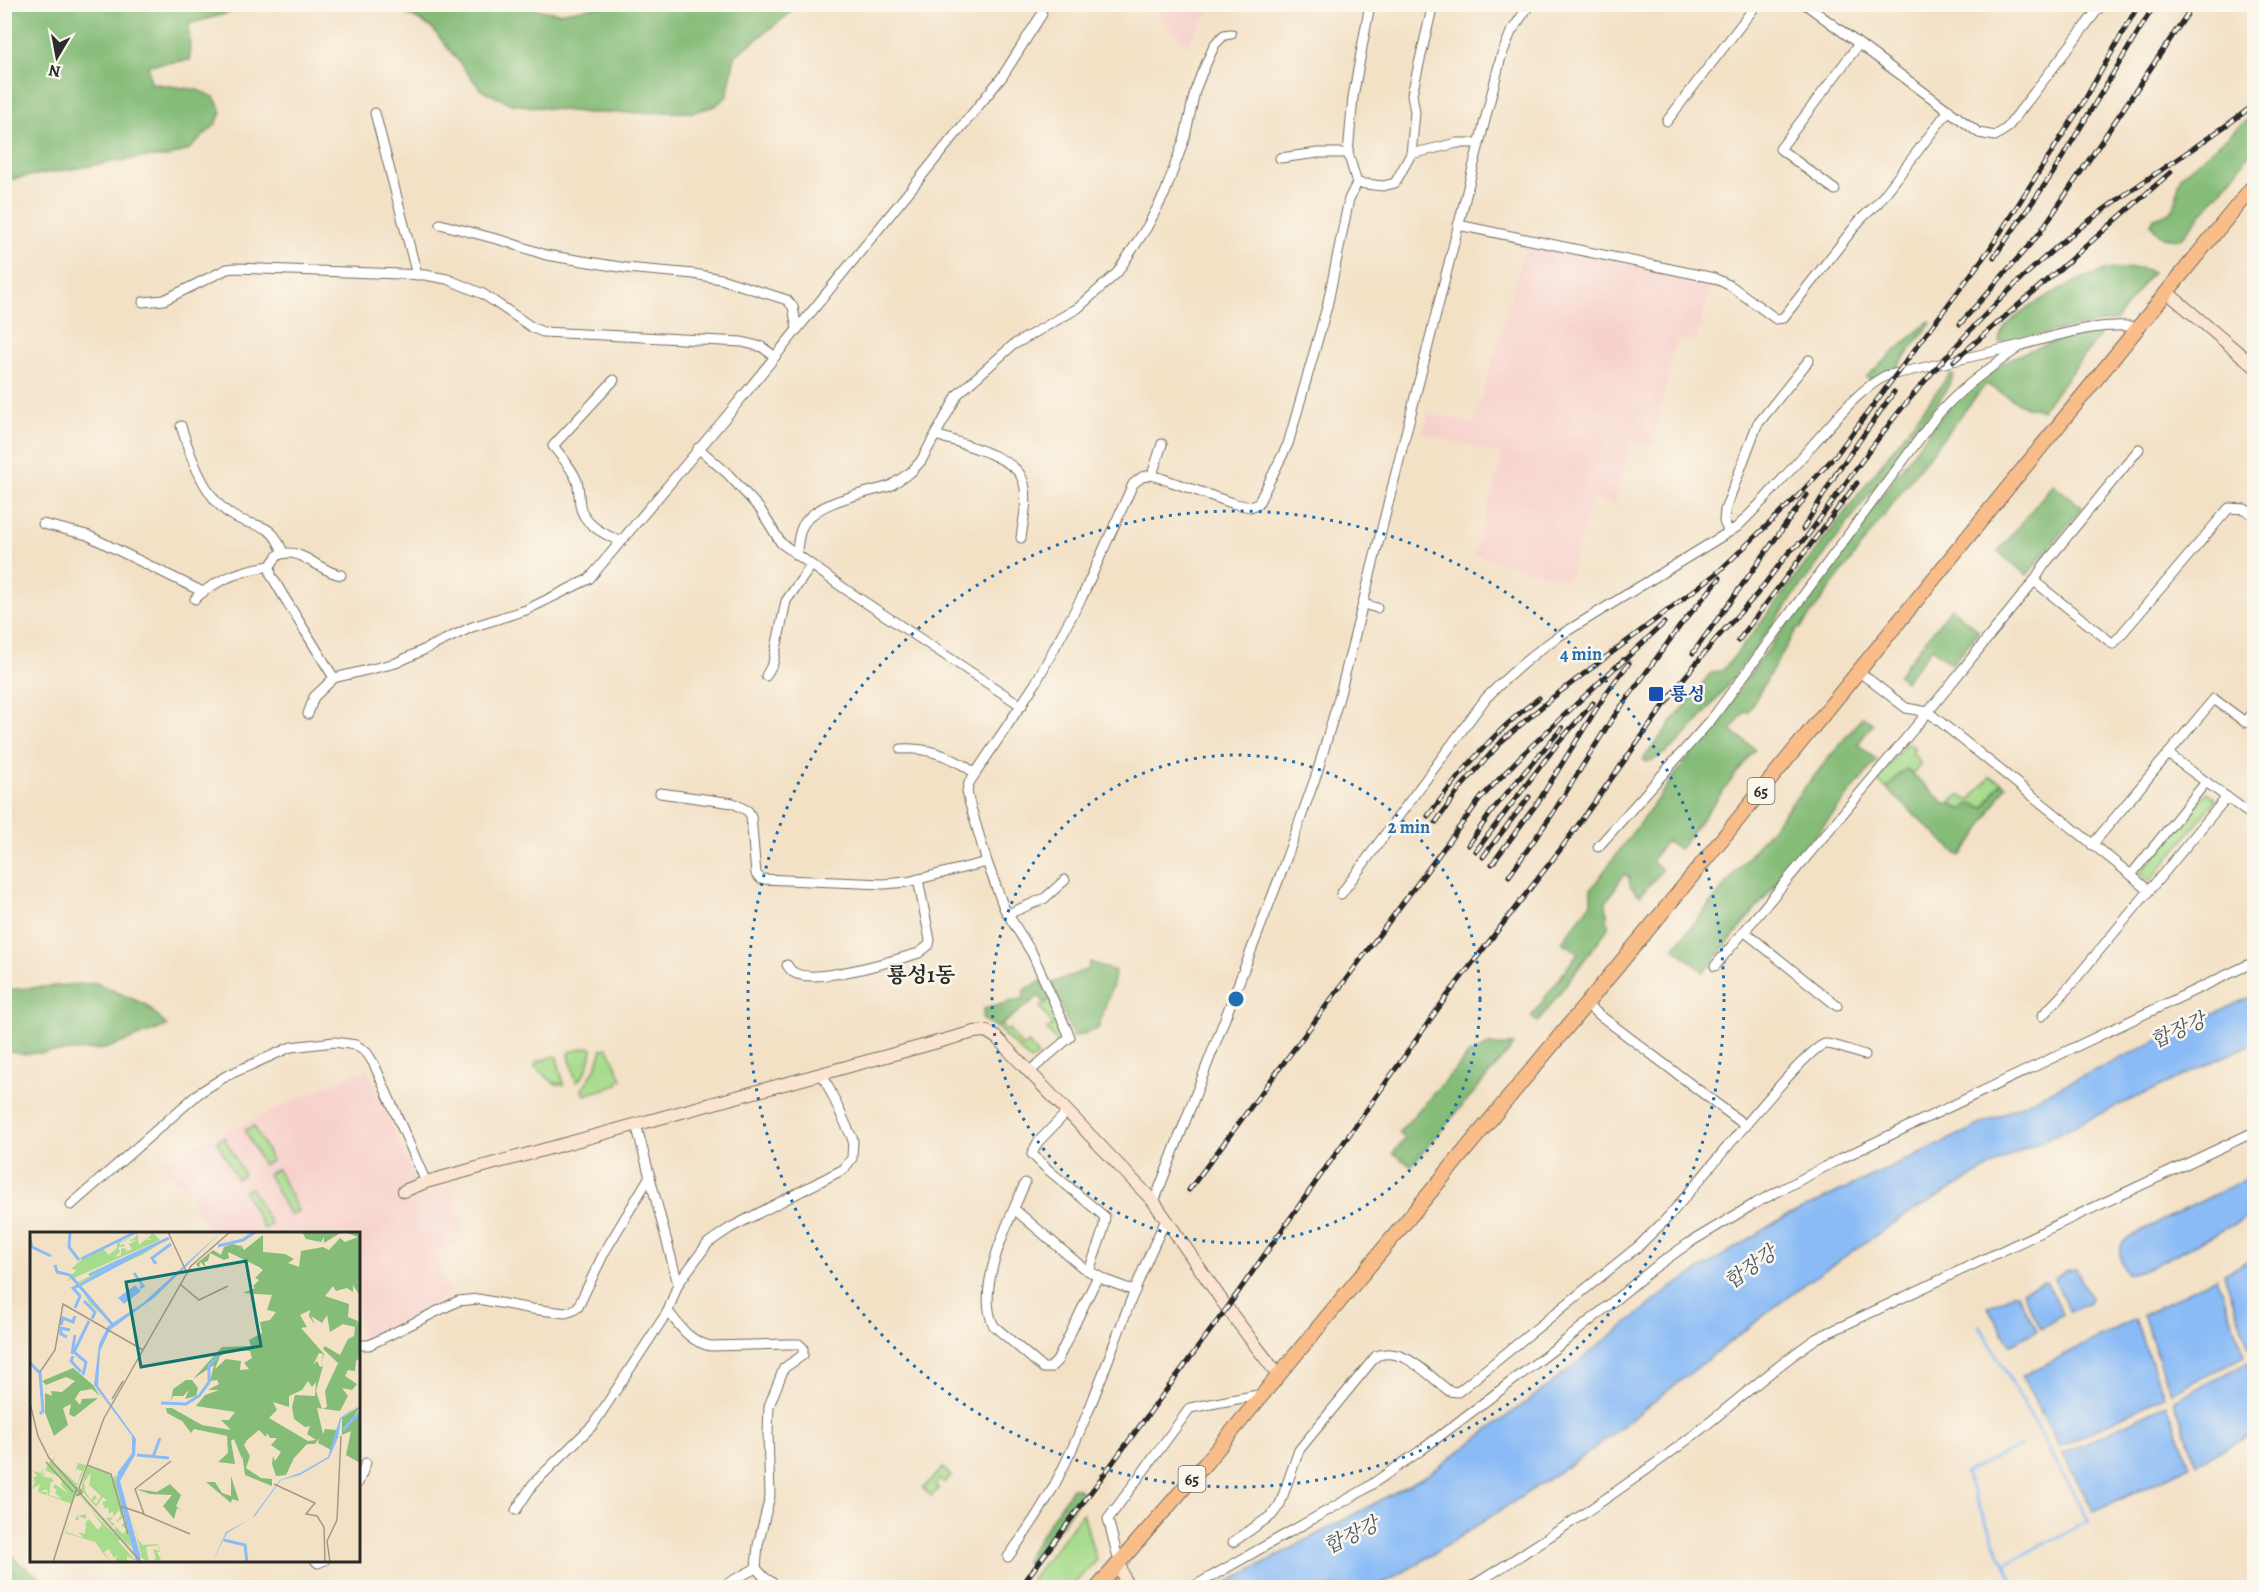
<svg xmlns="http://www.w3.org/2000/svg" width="2259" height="1592" viewBox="0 0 2259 1592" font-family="Alegreya,'Noto Serif KR',serif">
  <rect width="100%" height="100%" fill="#fbf7ec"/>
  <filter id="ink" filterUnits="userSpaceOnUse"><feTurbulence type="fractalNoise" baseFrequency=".0167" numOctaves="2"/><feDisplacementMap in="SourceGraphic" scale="12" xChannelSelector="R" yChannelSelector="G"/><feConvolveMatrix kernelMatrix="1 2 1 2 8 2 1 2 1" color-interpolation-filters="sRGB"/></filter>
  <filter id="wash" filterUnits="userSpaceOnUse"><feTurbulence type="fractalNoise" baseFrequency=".008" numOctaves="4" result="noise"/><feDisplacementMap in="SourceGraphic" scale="24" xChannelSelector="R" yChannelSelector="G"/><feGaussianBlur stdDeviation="1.35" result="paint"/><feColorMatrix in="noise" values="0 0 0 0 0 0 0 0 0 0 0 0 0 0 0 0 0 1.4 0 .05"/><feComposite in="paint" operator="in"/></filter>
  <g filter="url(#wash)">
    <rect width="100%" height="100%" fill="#f3e1c6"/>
    <g fill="#f7d0cb">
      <path d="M1150,5h64l-27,40z"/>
      <path d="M1526,243l185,39 -14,60 -21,-4 -22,107 -23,-1 -17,60 -22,-6 -24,83 -94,-27 29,-99 -80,-22 5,-21 46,11z"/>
      <path d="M367,1068l54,125 29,-7 16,54 -33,13 17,42 -83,45h-8l-1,-106 -150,-1 -22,-43 -26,-29z"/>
    </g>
    <g fill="#a7dc8c" stroke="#69845c" stroke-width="1.5">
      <path d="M1907,742l8,6 -3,6 6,5 2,6 -7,9 -6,-5 -6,4 -14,16 -10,-9z"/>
      <path d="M1990,777l11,5 -17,26c-9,-4 -14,-5 -22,3l-12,-8 9,-8 8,5 4,-1z"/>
      <path d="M2207,792l9,8 -66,81 -10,-8z"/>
      <path d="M1050,999l16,38 -9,6 -10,-13 6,-5 -13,-18z"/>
      <path d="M1001,1025l5,6 3,-2 13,18 7,-4 9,13 -7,5 -34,-33z"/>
      <path d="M589,1047l3,2c-2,13 -5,26 -16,33l-7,-27 1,-3z"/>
      <path d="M608,1048l14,31 -4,3v3l-34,10 -2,-5 14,-23 6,-18z"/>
      <path d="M555,1056l2,2 7,27 -10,-2 -19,-16 1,-5z"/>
      <path d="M254,1126l18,35 -9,4 -18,-35z"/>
      <path d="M224,1137l20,38 -7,4 -20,-38z"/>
      <path d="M277,1169l21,42 -8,4 -22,-41z"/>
      <path d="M251,1188l20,37 -7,4 -20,-38z"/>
      <path d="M943,1468l8,8 -7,7 -4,-4 -5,6 4,4 -8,7 -8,-8z"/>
      <path d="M1083,1513l13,48 -25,26h-46z"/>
    </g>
    <g fill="#85bc78" stroke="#587452" stroke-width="1.5">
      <path d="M5,4h268v1l-38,6 -46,13 1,36 -42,5 3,18 46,7 17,7 8,15 -8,14 -26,24 -21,7h-24l-138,23z"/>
      <path d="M613,4l184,1 -8,9 -54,42 -8,40 -12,10 -22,6 -105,1 -76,-9 -31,-14 -49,-62 -37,-21 -9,-2h127l45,8z"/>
      <path d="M2254,114v36l-73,89c-15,2 -22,-3 -30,-15l3,-6c32,-8 18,-21 27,-42z"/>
      <path d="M2141,268l11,4 -36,48 -61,11 -40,10 -16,1c0,-27 81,-64 104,-71 12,-3 26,-2 38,-3z"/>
      <path d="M1929,321l2,2 -37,48 -25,9 -3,-3z"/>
      <path d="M2088,333l12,2 -58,75 -16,-3 -40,-23 -70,88 -116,157 -3,-1 -49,84 -3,-1 -14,19 24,19 -76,100 -13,-8 -14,19 10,10 -22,26 -10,-10 -1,-9 -5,-3 -18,28 2,26 -70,94 -7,-5 47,-64 -16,-11 29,-39v-14l345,-467c12,-13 24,-29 39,-40 33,-27 72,-40 113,-49z"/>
      <path d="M1950,374l4,1 -9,17 -221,298c-16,20 -52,67 -78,72l-3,-3 67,-85 13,-4 27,-33z"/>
      <path d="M2053,484l29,23 -55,68 -29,-23z"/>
      <path d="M1951,608l28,23 -27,33 -20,-16 -27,33 -7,-6z"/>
      <path d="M1863,716l10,8 -15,20 19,16 -173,212 -30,-24z"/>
      <path d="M1907,769l37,34h6l12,7 9,-7 13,5 17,-26 5,3 -28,48 -17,23 -4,-2 -70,-65 13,-16z"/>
      <path d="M1090,962l25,9 -1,9 -16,49 -25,8 -21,-54 36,-14z"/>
      <path d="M1042,981l8,18 -5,4 -6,-7 -42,32 -15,-9 2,-10 40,-11v-8z"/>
      <path d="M96,983l50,22 21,21 -62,23 -83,5 -17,-3v-61z"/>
      <path d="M1489,1045h25l-103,121 -18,-13 12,-14 -6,-7 70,-78z"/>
      <path d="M1072,1488l7,1 4,5 -51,72 -6,-4 4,-10z"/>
      <path d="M4,1544l13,18 38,25h-50z"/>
    </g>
    <g fill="#8abbf6" stroke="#5a7390" stroke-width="1.5">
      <path d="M2254,995v48l-245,113 -100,57 -102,69 -223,174 -165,107 -42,24h-158l210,-113 124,-92 118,-94 108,-68z"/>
      <path d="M2244,1180l7,1 3,6v27l-107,55 -20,5c-8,-14 -12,-26 2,-37z"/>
      <path d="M2254,1258v94l-3,2 -27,-80z"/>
      <path d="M2076,1269l15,29 -2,5 -19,9 -16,-33c7,-7 12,-9 22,-10z"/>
      <path d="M2217,1277l28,79 -74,37 -28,-78z"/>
      <path d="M2044,1282l3,1 16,31 -22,15 -19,-38z"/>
      <path d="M2013,1294h4l20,36 -27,15 -22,-38z"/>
      <path d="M2135,1319l29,77 -104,51 -38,-71z"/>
      <path d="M2247,1363l7,22v49l-58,29 -22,-63z"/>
      <path d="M2167,1404l23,62 -96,46 -31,-58z"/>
    </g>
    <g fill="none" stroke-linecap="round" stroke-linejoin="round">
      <g stroke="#8abbf6" stroke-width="3">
        <path d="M1980,1326l109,195 -84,43"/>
        <path d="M2015,1588l-50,-115 56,-27"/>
      </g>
    </g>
  </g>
  <g filter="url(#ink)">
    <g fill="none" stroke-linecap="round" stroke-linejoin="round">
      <defs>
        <g id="street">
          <path d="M1805,4l174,129 16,3 12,-8 95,-124"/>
          <path d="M375,113l42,162"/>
          <path d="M1667,121l90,-117"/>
          <path d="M1411,154l4,-41 -3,-19 21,-90"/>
          <path d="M1280,158l38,-5h30"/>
          <path d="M1357,183l-9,-30 5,-56 17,-93"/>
          <path d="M1835,190l-55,-41 79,-105"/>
          <path d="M440,224l64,17 42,14 80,13 68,6 27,5 66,21 6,7 4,22"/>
          <path d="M1458,225l256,53 17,8 45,33 7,-1 77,-98 18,-17 71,-93"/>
          <path d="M143,302l21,-2 63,-31 9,-1 138,5 51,2 22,4 36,15 50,34 10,4 199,10 20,5 12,9"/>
          <path d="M614,380l-61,66c9,11 19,22 24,35 2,8 2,16 3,24 3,20 25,29 41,37"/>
          <path d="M181,426c8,27 24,72 49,88 25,17 40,3 53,39"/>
          <path d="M936,435c22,8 77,21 86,43 8,17 1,43 -1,60"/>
          <path d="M698,448l29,25 33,36 21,34 64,46 177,117"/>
          <path d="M1152,475l10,-31"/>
          <path d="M43,524l44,11 116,57"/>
          <path d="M1729,532l-5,-10 1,-12 32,-85 52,-65"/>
          <path d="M796,555c2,-9 2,-20 6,-28 13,-26 62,-33 88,-41l21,-14 10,-11 37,-67 55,-49 65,-37 39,-35 30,-46 18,-34 20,-56 10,-46 6,-16 14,-31 9,-9 7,-1"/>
          <path d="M2034,581l10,-16 95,-116"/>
          <path d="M195,599c21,-20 47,-29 75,-33"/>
          <path d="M1363,604l14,4"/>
          <path d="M1858,671l48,37 22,4 203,163 75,-93"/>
          <path d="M766,676l7,-13 13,-62 25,-35"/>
          <path d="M334,678l-53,-86 -10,-17 -1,-9 7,-10c22,-12 42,16 64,19"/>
          <path d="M308,714l6,-17 20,-19 62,-15 76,-36 54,-17 63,-31 137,-162 276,-340 40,-63"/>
          <path d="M901,749c28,-2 52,8 74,24"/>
          <path d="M2168,754l86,63"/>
          <path d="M660,793l73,10 15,8 3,5 5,58 5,5 123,5 23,-2 80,-20"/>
          <path d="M2092,845l122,-146 31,23 9,-12"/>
          <path d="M1598,847l113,-127 223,-301c27,-32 55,-50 88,-74"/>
          <path d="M2131,875l17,15"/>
          <path d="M1341,894l145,-196c23,-23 46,-44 73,-62l178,-109c28,-27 53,-56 78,-85 22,-24 41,-50 70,-66 47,-10 94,-21 140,-32 38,-10 73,-22 113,-17"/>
          <path d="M1008,914l37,-16 20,-18"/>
          <path d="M1744,931l93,75"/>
          <path d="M787,965c2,3 4,6 6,7 20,14 102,-12 126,-19l10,-8 1,-5 -12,-61"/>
          <path d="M1715,966l213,-254 106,-131 79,63 116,-136 16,1 9,7"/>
          <path d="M1585,1004l161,122"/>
          <path d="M2042,1016l21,-22 164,-197"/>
          <path d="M1030,1071l40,-34 -38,-84 -28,-45 -17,-46 -18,-61 -2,-10 2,-8 66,-99 47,-87 51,-113 9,-7 10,-2 80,28 18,4 8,-3 30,-60 39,-137 22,-108 8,-16 26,3 12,-3 16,-29 46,-11h22"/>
          <path d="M1068,1111l-30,31 -6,12 14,14 59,49 -2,14 -14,40"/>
          <path d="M636,1124l42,160"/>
          <path d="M1025,1183c-15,35 -51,106 -31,143l49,42h7l7,-7 41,-85"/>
          <path d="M1154,1202l126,-326 37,-103 23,-79 161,-637 10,-25 19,-28"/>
          <path d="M71,1205l128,-112 27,-17 65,-29 43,-5 22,3 11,8 7,11 52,118"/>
          <path d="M1014,1209l68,58 23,13 30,11"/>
          <path d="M668,1311c12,16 22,31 43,35l78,-2h10l4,4v7l-19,13 -15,38 -1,28 2,62 -12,49 -2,23 8,9 16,11"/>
          <path d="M358,1345h11l89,-44 20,-2 54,10 33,4 7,-2 6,-4 26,-54 46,-77"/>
          <path d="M358,1483l8,-20"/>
          <path d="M516,1510l17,-26 60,-59 75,-114 10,-27 30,-41 22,-15 114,-59 8,-11 1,-18 -31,-67"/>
          <path d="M1233,1542l39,-27 8,-11 19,-54 77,-94c27,-11 53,20 73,35l9,1 183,-148c8,-9 18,-17 26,-26 24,-25 137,-170 158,-174 9,-1 30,9 40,11"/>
          <path d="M1008,1557c19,-26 37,-52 51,-81 42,-82 65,-173 107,-256"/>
          <path d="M315,1560l3,3 7,-3"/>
          <path d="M1119,1562l-11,-43 82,-111 73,-14"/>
          <path d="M719,1588l37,-20"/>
          <path d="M1191,1588l171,-97 58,-40 145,-110 89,-73 35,-25 65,-39 86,-45 414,-197"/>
          <path d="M1469,1588c77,-48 154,-99 226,-154 41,-32 79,-67 122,-96l437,-206"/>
        </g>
        <g id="secondary">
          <path d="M2167,292l87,74"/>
          <path d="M404,1191l22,-9 548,-150 12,-1 11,7 157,164 73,106 51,67"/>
          <path d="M1119,1562l8,26"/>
        </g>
        <path id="primary" d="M1097,1588l108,-124 465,-561 584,-718"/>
      </defs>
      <use href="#street" stroke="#716b61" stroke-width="11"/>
      <use href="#secondary" stroke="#716b61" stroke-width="14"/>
      <use href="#primary" stroke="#716b61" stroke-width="16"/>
      <use href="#street" stroke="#fff" stroke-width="9"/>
      <use href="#secondary" stroke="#fce5d0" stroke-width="12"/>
      <use href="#primary" stroke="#f8bd89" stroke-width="14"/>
      <defs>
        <g id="rail">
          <path d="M1994,257l59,-84 102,-169"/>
          <path d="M1960,324l79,-90 155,-230"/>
          <path d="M1954,361l217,-189"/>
          <path d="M1835,475l59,-83"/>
          <path d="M1803,529l37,-62"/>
          <path d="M1738,641l119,-158"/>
          <path d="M1693,653l114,-158"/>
          <path d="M1618,666l46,-43"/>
          <path d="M1428,816c33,-44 66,-85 111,-118"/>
          <path d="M1436,822l26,-36 41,-46 49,-42 165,-125 80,-76 39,-42 153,-205 94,-147 56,-99"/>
          <path d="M1468,845l27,-38 67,-79"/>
          <path d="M1476,851l82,-108 35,-40"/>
          <path d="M1483,857l46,-60"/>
          <path d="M1492,864l46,-62 69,-110 22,-29"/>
          <path d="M1509,876l44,-63 57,-91 70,-96 40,-48"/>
          <path d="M1189,1190l292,-392 42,-44 100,-94"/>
          <path d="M1020,1588l207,-280 220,-312 113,-146 124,-172 32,-39 41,-45 32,-42 16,-13c32,-43 63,-89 97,-131 49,-58 99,-114 157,-163 62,-53 131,-91 195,-140"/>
        </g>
      </defs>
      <use href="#rail" stroke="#2b2b2b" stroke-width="5"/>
      <use href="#rail" stroke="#fbf7ec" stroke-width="3" stroke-dasharray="9" stroke-linecap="butt"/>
    </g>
  </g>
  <g fill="none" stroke="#1f6fb2" stroke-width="3" stroke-dasharray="3 6">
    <circle cx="1236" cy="999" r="244"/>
    <circle cx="1236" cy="999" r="488"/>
  </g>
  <rect fill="#1a4fb4" stroke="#fbf7ec" stroke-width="2" x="1648" y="686" width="16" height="16" rx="3"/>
  <g text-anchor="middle" stroke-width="5" stroke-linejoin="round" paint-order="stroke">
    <g fill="#fbf7ec" stroke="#696865" stroke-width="1.5">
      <rect x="1747.5" y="778" width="27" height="26" rx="4.5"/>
      <rect x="1178.5" y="1466" width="27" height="26" rx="4.5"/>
    </g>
    <g font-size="16" font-weight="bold" fill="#2b2b2b">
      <text x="1761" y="797">65</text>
      <text x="1192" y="1485">65</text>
    </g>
    <g font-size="18" font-weight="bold" fill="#164399" stroke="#fbf7ec" text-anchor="start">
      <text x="1670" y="700">룡성</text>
    </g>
    <g font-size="20" font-style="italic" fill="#485668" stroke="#fbf7ec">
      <text transform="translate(2178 1030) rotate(-24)" y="7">합장강</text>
      <text transform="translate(1750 1267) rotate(-36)" y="7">합장강</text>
      <text transform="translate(1351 1535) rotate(-26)" y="7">합장강</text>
    </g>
    <g font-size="21" font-weight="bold" fill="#2b2b2b" stroke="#fbf7ec">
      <text x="921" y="982">룡성1동</text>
    </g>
  </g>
  <g transform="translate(30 1232)">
    <rect width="330" height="330" fill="#f3e1c6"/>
    <path d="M122,0l8,8 -93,41 9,-11 -5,-1 10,-9 22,-11 6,6 8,-7v-5l18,-7 -15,7v2l4,-1 1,2 -7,1 2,5 -5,5 6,-2v-7l6,1 -1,3 6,-3 -3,-5 8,-4 -9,1 7,-3 2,-5 2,12 12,-10 -4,5h5l-3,-1zM138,5l-10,8 -16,10 -63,28 30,36v2l-3,2 3,-3 -19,-16 -12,-22zM25,225l-2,5 24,22 5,-13 -5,-2 -2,3 3,-9 8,2 -10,23 5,1 6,-23 23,8 2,5 4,-4 18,74 -8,-7 9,11 -54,-59 34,36v-4l8,8 4,-5 -6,-3 4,-4 -1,-5 -9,6 6,-7 -2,-6 -9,11 5,3 -2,2 -16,-18 9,10 7,-1v-6l-4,3 -1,-7 -3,2 -3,-7 5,-2 -4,-3 -7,10 -14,-16 -2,4 53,59 2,3 -15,-17 -2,1 18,20 -9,-5v5l-12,1 2,-7 -3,3 -5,-9 -5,3 7,10 -10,-11 6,-7 -6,6 -6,-8 -30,-9 5,-14 -4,13 18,6 -6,-6 7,2 1,-15 -8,-3 1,4h-4l2,-4 9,-2v8l3,-3 9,11 4,-5 -10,-13 22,22 -35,-39h-4l-3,9 -25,-9 1,-3 -2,-3 -6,3h7l-1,3 -8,-3 2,-8 -8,5 3,-7 -4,-2 5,1 -3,-3 4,-2 -4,-5 8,2 2,-4 -1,9 3,-7 -1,6 8,1 2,4h-3l-2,13 13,4 -7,-6 2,-4 -4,-1 2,-4 13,9 -7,-8 2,-6 -18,-9 3,-6 13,12 -13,-13zM61,241l-2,12 12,11 -5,8 -3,-3 4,-3 -2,-3 -4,5 -6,-9 -1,-9zM100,279l8,29 5,5 15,-1 2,8h-3l4,8 -8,1 3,-3 -3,-9 6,2 -1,-6 -12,2 3,15 -7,-4z" fill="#a7dc8c" fill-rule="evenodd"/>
    <path d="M272,0h40l-18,11v-6l-3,5 -15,-3zM314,0h16v64l-7,-11v7l-6,-4 -11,3 -3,-5 -8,10 24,8 -1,13 10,4 -3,6 5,-8v39l-4,3 -1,10 -7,-1 -3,6 12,8 -5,6 -10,-2 6,8 -8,15 -23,-3 6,26 2,-5 12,1 -6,20 -13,-7 1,-5 -4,6h-8l-13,14 -8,17 -10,1 -4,-12 1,-8 2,5 6,-9 -10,-7 6,-7h-7l-3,-5 -1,4 -7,-7 -12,10 -3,5 6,11 -4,12 15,10 11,1v7l-27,-11 -3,-21v5l-8,-20 -3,2 4,23 -17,-2 10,-9 -1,-17 -33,-7 -3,4 -9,-12 -15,-8 -1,-5h6l30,17 29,5 -10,-10h8l6,-8 -39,-6 9,-11 14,-5h-11l11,-6 -2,-4 -7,1 4,-16 -21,14 29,-32 29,-1 -2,-6 13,-7 -2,-11 10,-2 6,-8 -9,-2 5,-15 -29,-2 12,-5 -2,-2 6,-6 -4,-2 8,-8 -4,-3 -31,-15 1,6 -5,2 -14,-7 -2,8 -4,1 2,5 -6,-5 -1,6 -3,-4 17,-14 8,5 3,-8 8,-3 9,2 -2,6 2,-7 3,5 19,-15v17l22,2 9,5 -6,4 11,4 2,-16 22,-4 6,3 11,-12 5,4 13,-5zM280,78l-1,6 4,6 2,2 -4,-8 11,7 5,-8 3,17 13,-8 12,3 -1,9 -6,3 -8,16 -15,-9 -2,3 15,14 -13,28 2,16 -5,2 -6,-18 7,-25 -3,1 -3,-6 -4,4 6,-12 4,1 -2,10 3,-10 -23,-26 6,-1 -7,-12zM201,118l19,1 2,7 -8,5 5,6 -9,1 1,-9 -15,-2 -11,10 5,-13zM278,149l4,6 4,-5 -1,14 -20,-1 -3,12 2,12 11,8 5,-1 -3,8 9,6 -8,1 -39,-23 8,-8 -4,-8 16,5v-11l13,-6zM43,136l20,17 7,11 -8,-7 -12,2 -5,8 5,6 2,-6 16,-1 -24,19 -5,-3 2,-10 -8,4 5,17 -14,11 -9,-23v-20l7,3 -1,-5 11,1 13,-11 -9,-4 -20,8 -4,-4zM156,148h6l6,8 -2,8 -11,3 4,-9 -6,6h-10l-2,6 2,-13zM330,174l-8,15 8,-7v49l-14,-8 5,-24 -9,4v-17zM201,244l8,25 -7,-2 -1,4 -25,-21h9l7,11 9,3zM140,252l11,11 -5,11 6,5 -5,-3 -3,11 -11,-13 9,-11 -22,-1 -14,-5 21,3z" fill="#85bc78" fill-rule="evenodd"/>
    <path d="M191,0l-66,65 -45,33 -10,21 -2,35 38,53 -1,16 -15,26 21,77 -5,4 -20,-79 2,-11 14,-19v-17l-38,-51 5,-41 9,-18 35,-23zM105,53l6,6 -17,13 -6,-6zM330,172l-19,15 -3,19 -9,20 -29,17 -19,5 -26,36 -28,17 -15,29 14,-30 26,-14 28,-38 20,-7 28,-16 12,-39z" fill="#8abbf6"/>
    <path fill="none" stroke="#8abbf6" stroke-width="3" d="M40,0l-1,15 10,13M0,7l2,8 19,9M188,14l25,-6 12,-8M51,27l55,-27M126,32l-4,-6 19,-14M25,33l2,7 13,3 42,49M104,41l9,13 -3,2M59,43l80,-37M48,54l80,-43M54,69l11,11 -3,7M45,76l5,-12 -7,-8 5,-2M31,93l2,-7 10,4 2,-6M37,105l-6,-3v-6l9,2M42,122l3,-19M43,124l-2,5 10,11M0,131l10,10 3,38 -3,3M53,143l3,-13 -12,-10 15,-31M131,171l25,1 13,-8 10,-14v-17l8,-8M313,198l17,-18M107,223l32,3M123,225l7,-19M194,308l21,5 2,17"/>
    <path fill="none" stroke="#a39888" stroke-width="1.5" d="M138,0l19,41M150,52l19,16 29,-14M10,140l15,-22 8,-46 80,46M82,167l11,-18M0,171l8,33 11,22 92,104M73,188l88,-154 39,-34M16,230l27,30M57,233l24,9 17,60M244,252l41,19 -9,11 11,2 7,11 1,35M46,264l6,-3 -3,-5 25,-70M90,274l24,8 -9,-25 36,-28M113,282l47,20M23,330l24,-75M300,330l-3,-21 10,-21 4,-84"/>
    <path fill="#0f766e" fill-opacity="0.15" stroke="#0f766e" stroke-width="3" d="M216,29l15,85 -120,21 -15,-85z"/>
    <rect width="330" height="330" fill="none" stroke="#2b2b2b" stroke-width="3"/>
  </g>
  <circle cx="1236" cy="999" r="9" fill="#1f6fb2" stroke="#fbf7ec" stroke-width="3"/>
  <g font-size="18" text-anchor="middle" font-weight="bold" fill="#1f6fb2" stroke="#fbf7ec" stroke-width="5" stroke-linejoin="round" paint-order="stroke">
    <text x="1581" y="660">4 min</text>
    <text x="1409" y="833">2 min</text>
  </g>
  <rect width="2259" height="1592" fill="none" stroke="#fbf7ec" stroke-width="24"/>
  <g transform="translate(57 57) rotate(190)" stroke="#fbf7ec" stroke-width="4.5" paint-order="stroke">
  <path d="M0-4.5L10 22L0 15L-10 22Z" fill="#2b2b2b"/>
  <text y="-9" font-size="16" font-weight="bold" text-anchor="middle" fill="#2b2b2b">N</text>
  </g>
</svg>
